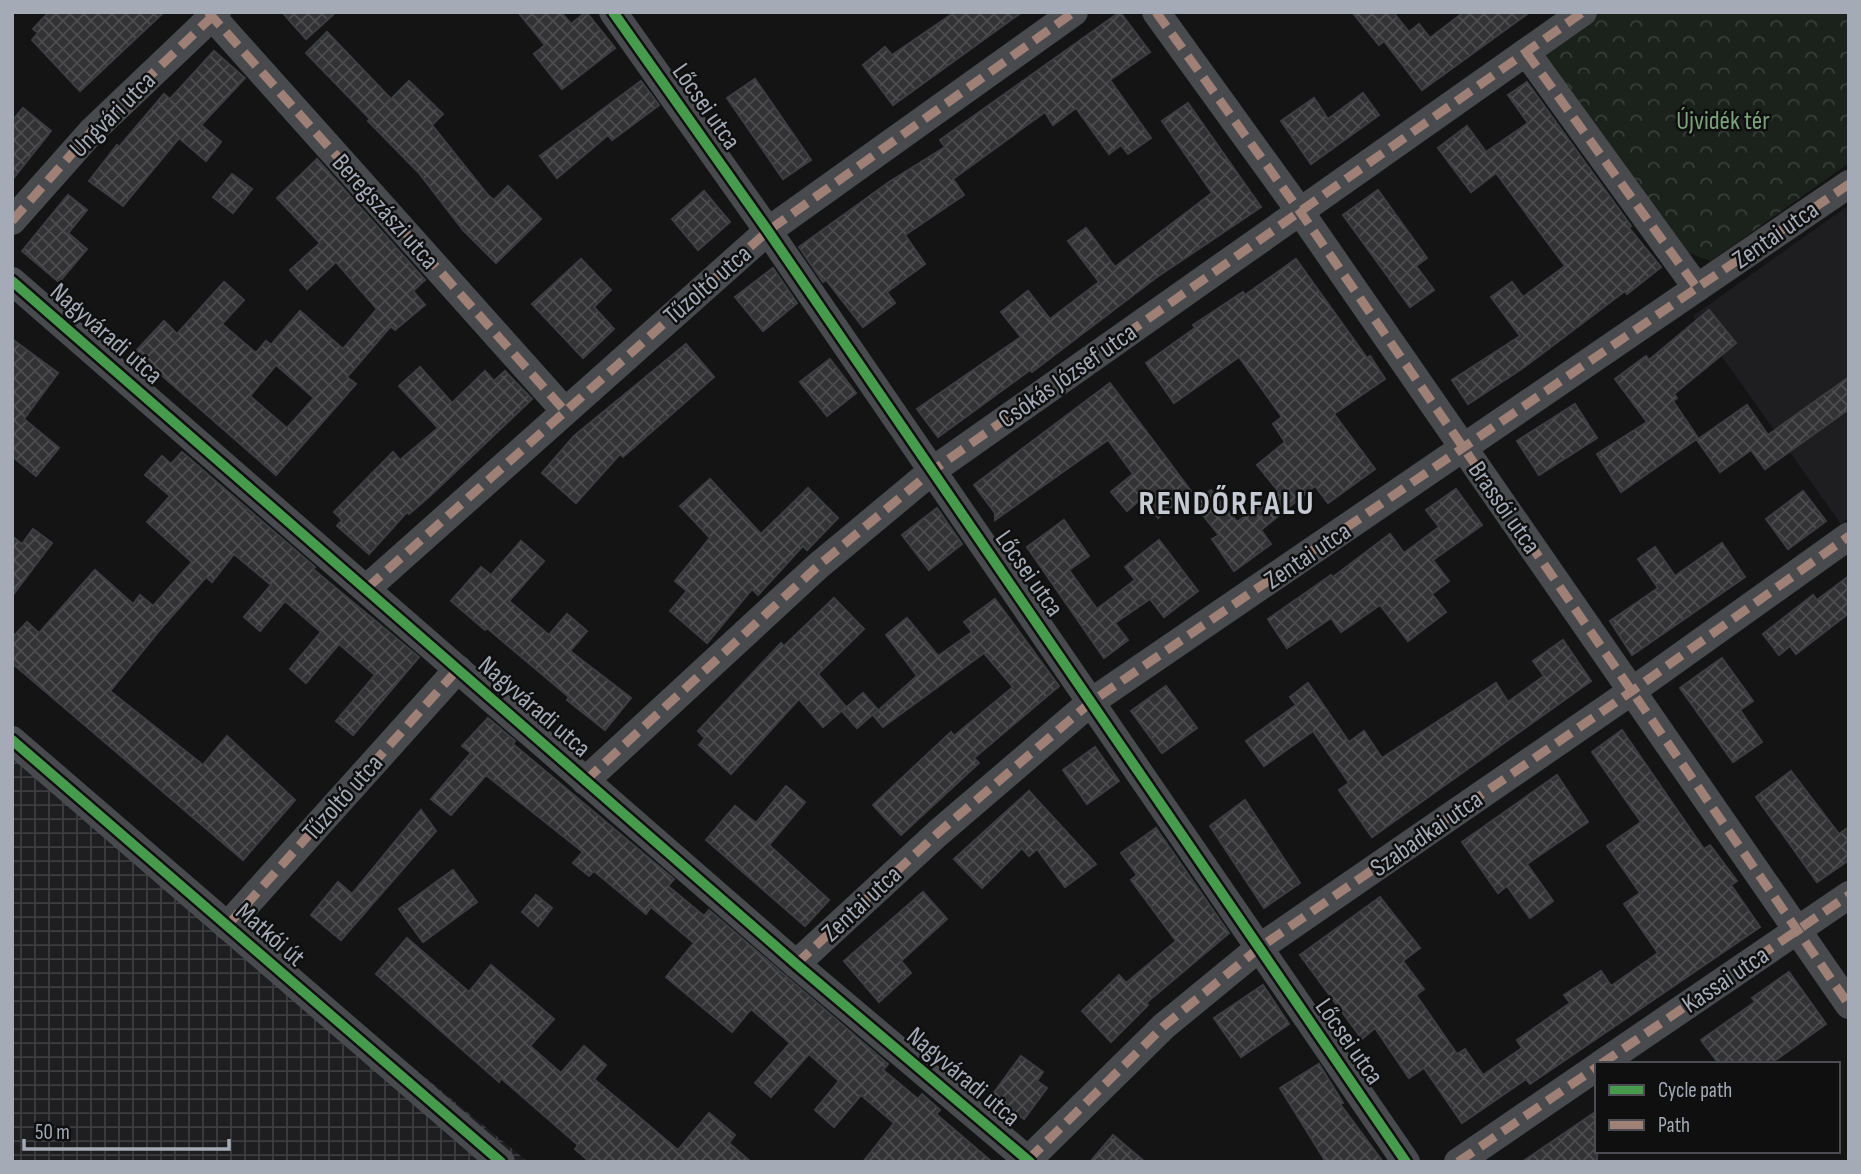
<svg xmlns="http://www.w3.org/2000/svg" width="1861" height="1174" viewBox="0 0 1861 1174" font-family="'Sofia Sans Condensed',sans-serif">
  <defs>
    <pattern id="industrial-grid" width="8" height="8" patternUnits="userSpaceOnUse" patternTransform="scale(1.75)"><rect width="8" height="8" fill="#1e1e21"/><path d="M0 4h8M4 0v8" fill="none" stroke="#3c3c3f"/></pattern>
    <pattern id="park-crowns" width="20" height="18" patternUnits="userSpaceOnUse" patternTransform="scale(1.75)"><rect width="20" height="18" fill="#1a221b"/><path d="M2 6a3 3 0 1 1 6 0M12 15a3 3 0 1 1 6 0" fill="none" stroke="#383f3a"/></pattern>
    <pattern id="building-cross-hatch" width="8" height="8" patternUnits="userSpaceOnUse" patternTransform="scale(1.75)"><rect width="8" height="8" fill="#323234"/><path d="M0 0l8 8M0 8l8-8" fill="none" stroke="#4d4d4f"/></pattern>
  </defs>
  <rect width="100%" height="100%" fill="#141415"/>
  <path fill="#1e1e21" d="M1849,205v313l-8,6 -148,-208z"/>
  <path fill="url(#industrial-grid)" d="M12,737l516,425h-516z"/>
  <path fill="url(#park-crowns)" d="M1598,12h251v151l-138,98 -27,-10 -138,-186 -1,-17z"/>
  <g fill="url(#building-cross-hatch)" stroke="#3d3e41" stroke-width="2" fill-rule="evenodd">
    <path d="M49,12h115l-84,79 -48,-51 6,-7 -5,-4z"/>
    <path d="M282,12h54l-30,27z"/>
    <path d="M518,12h43l10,12 15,-12 29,36 -53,41 -28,-35 11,-9z"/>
    <path d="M955,12h67l-129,93 -30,-40 22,-18 7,8z"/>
    <path d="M1120,12l30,40 -40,28 41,58 -23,16 -7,-9 -12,9 -33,-46 -23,17 -8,-13 -92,67 11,16 -59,40 20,29 -38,28 8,11 -32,24 -37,-47 -3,2 -24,-35 90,-65 56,-35 -5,-7z"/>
    <path d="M1352,12h41l16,20 10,-8 11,14 34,-26h66l-108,78 -38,-49 -5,4z"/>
    <path d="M327,32l64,67 18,-18 34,33 -11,11 56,70 6,5 14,-14 33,33 -45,44 -33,-33 -44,-57 -51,-52 2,-2 -64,-66z"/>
    <path d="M214,51l31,27 -44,47 20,17 -15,19 -27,-23 -56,68 -34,-25 28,-36 2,2 45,-53 6,5z"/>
    <path d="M755,79l56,81 -28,19 -56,-81z"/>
    <path d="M641,81l18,24 -47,35 -4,-5 -51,43 -17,-22z"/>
    <path d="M1527,82l104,144 -2,2 32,39 -34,27 -2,-3 -102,77 -55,36 -16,-24 68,-44 -29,-39 21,-15 11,15 42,-31 -69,-93 -25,19 -33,-44 29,-22 19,26 42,-29 -20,-28z"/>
    <path d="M1363,93l16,22 -68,49 -30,-43 33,-23 14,21z"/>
    <path d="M1188,103l73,104 -104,70 -125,95 -2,-2 -92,67 -21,-28 104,-72 -20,-25 27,-21 22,28 49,-37 -31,-41 18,-13 29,39 97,-74 -50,-72z"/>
    <path d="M23,108l28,23 -39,49v-59z"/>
    <path d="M317,159l108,121 -12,11 12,14 -30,25 -4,-4 -44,51 9,7 -80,91 -141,-123 29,-31 13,13 47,-52 20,18 -22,24 34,29 10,-12 5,4 29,-34 43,38 34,-40 -41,-47 -29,27 -17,-19 30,-27 -43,-45zM276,365l38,33 -27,30 -37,-32z"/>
    <path d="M232,174l20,15 -19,24 -20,-16z"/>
    <path d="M1378,190l49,68 -11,8 18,24 -24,17 -67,-92z"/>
    <path d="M704,191l26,31 -32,28 -26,-31z"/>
    <path d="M68,195l19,15 -19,23 19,16 -28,33 -37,-31z"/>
    <path d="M581,259l30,31 -17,17 20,22 -31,29 -51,-54z"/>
    <path d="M1296,259l71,99 3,-2 15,23 -51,35 41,55 -47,34 -13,-17 -54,44 10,14 -37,27 -22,-32 7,-4 -26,-32 18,-13 26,32 42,-30 -22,-27 28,-23 -12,-18 9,-7 -43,-60 -65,46 -28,-40 49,-35 -2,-3 50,-33 2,3z"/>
    <path d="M773,268l24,35 -34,28 -28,-34z"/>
    <path d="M1709,310l27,33 -62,51 3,4 -4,3 25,37 -77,54 -24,-38 50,-32 -32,-43 31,-23 3,4z"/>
    <path d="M12,339l46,34 -34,46 35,29 -23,28 -24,-20z"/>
    <path d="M686,344l28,33 -91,80 -3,-3 -44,49 -34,-30 32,-37z"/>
    <path d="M830,359l26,34 -29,23 -27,-34z"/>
    <path d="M420,367l32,36 33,-32 9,10 11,-10 27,28 -101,96 -22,19 -2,-2 -38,42 -32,-28 5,-6 -8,-8 59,-60 7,8 38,-32 -39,-42z"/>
    <path d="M1849,377v32l-84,60 -14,-19 -31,22 -23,-32 50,-35 21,30z"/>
    <path d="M1110,383l81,108 -33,27 -16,-20 -15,13 -16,-19 22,-18 -25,-34 -113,80v-7l-21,-28z"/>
    <path d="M1575,404l22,34 -58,37 -22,-34z"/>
    <path d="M182,452l133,115 -2,2 106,88 -66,78 -17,-14 39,-46 -36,-31 -33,39 -16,-14 31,-37 -36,-31 -25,30 -16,-14 27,-32 -37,-31 -22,28 -6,-5 -48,55 -48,59 93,74 24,-29 68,64 -52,60 -231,-197v-25l15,-16 12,11 56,-63 38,34 7,-9 13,11 39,-44 -45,-40 23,-26 -25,-21 17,-19 9,8z"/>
    <path d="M710,479l51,55 47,-46 30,30 -31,32 -4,-4 -45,49 -6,-6 -45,54 -37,-32 17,-20 -12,-10 35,-43 -30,-32z"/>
    <path d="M1456,489l26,36 -49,35 16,21 -17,13 14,18 -38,29 -28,-36 -39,27 -10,-14 -44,30 -19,-29 63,-44 2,2 57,-43 14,19 35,-26 -13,-17z"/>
    <path d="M1803,491l23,30 -38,28 -22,-30z"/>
    <path d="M937,508l25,36 -33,26 -27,-35z"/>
    <path d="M1064,520l25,36 -20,14 28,39 38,-29 -10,-13 34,-27 39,51 -34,26 -14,-18 -35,24 13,17 -24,18 -77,-111z"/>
    <path d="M33,529l19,14 -40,53v-60l10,8z"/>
    <path d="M521,541l23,20 -35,40 40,34 18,-21 20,17 -17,20 61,47 -26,32 -38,-30 2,-3 -82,-69 -2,2 -34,-29 30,-34 10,8z"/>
    <path d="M1722,543l23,34 -113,78 -22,-34 48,-33 -20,-29 17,-12 20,29z"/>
    <path d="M1849,576v37l-53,41 -6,-8 -11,9 -16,-21 50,-39 4,5z"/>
    <path d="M834,598l30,31 -46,45 28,33 -23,20 -24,-28 -68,75 -32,-29 6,-7 -7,-7 83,-88 3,3z"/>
    <path d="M995,599l64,87 -85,72 5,5 -78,72 -28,-30 78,-73 3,4 59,-49 -29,-34 -101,74 -10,-12 44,-39 -31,-41 21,-17 31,38 34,-24 -8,-10z"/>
    <path d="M1563,640l28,41 -219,156 -33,-47 10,-7 -36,-52 -49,35 -18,-25 50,-36 -6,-8 18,-14 41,59 15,-11 18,27 114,-75 12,19 36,-26 -11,-15z"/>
    <path d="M1722,658l31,43 -13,9 22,32 -29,20 -53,-74z"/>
    <path d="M1166,686l31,42 -35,25 -31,-42z"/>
    <path d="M863,693l15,17 -21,18 -15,-17z"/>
    <path d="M488,718l27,23 -2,3 161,135 -6,7 36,30 5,-6 179,154 -5,6 35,29 4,-5 18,16 -4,4 56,48h-129l31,-39 -33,-28 -27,32 -19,-17 24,-29 -30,-27 -38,43 -16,-14 35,-40 -39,-34 -19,23 -66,-55 28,-34 -43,-36 -5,7 -52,-43 -5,5 -16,-13 10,-11 -97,-77 -35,40 -20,-16 40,-46 -9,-7z"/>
    <path d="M1622,730l82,119 6,-4 27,36 -6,4 29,42 -230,157 -4,-5 -64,44 -38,-55 -15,10 -34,-50 -13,11 -62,-84 80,-58 40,51 -17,13 21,28 -8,6 41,59 8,-5 18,26 39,-27 -5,-8 53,-37 -6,-8 37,-24 10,15 47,-33 -34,-49 16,-11 -33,-47 34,-24 -49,-70z"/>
    <path d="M1095,747l24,34 -32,23 -24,-34z"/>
    <path d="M1791,771l48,63 10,-7v33l-32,22 -61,-85z"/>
    <path d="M1557,775l31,47 -61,42 26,37 -23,17 -23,-32 -9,7 -36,-51z"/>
    <path d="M786,786l19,16 -36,43 60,55 -24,26 -99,-86 29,-34 21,17z"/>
    <path d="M1029,791l67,73 -31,23 -28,-38 -8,7 -7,-8 -40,40 -28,-29z"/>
    <path d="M1245,800l55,83 -36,25 -54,-82z"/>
    <path d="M421,810l15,21 -95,109 -30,-25 27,-33 14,12z"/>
    <path d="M1156,828l73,105 -83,70 2,2 -37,37 -29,-31 37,-36 7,8 50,-42 -45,-61 6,-5 -16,-22z"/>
    <path d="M453,870l24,32 -54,40 -24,-33z"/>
    <path d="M923,892l24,27 -46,42 10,12 -32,29 -35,-41z"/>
    <path d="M536,895l16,13 -14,18 -16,-14z"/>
    <path d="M407,938l62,54 22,-27 63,54 -24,27 31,27 23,-27 22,19 -12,14 84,71 31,-37 26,22 -6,8 22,19h-161l-15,-13 3,-4 -77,-67 -2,4 -123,-108z"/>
    <path d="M1789,972l37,52 -56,40h-51l-18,-24 54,-38 -3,-4z"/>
    <path d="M1263,985l26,39 -48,33 -27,-39z"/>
    <path d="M1021,1056l22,16 -6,9 10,7 -23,31 -32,-24z"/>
    <path d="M1319,1064l24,39 -3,1 43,58h-57l-46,-74z"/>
    <path d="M1597,1111v51h-75z"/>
    <path d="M1113,1135l32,27h-55z"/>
  </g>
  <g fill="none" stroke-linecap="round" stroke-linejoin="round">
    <g stroke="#484a4e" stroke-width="28">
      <path d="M208,12l356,398"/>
      <path d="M613,12l155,219 638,931"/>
      <path d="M1156,12l143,198 550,795"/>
      <path d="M1526,52l171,236"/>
      <path d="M12,221l79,-89 126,-120"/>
      <path d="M12,281l784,683 234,198"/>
      <path d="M367,588l401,-357 306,-219"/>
      <path d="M12,740l489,422"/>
      <path d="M585,781l233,-215 114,-95 651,-459"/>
      <path d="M227,926l231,-257"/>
      <path d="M796,964l142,-131 153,-131 758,-518"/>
      <path d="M1601,1064l248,-169"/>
      <path d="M1028,1160l136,-134 95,-78 373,-257 217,-155"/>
      <path d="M1458,1162l139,-95"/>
    </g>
    <g stroke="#9e8076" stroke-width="9" stroke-dasharray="18 9" stroke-linecap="butt">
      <path d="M208,12l356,398"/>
      <path d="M1156,12l143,198 550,795"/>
      <path d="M1526,52l171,236"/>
      <path d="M12,221l79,-89 126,-120"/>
      <path d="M367,588l401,-357 306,-219"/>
      <path d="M585,781l233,-215 114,-95 651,-459"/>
      <path d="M227,926l231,-257"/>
      <path d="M796,964l142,-131 153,-131 758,-518"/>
      <path d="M1601,1064l248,-169"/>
      <path d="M1028,1160l136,-134 95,-78 373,-257 217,-155"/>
      <path d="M1458,1162l139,-95"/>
    </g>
    <defs>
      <g id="cycleway">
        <path d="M613,12l155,219 638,931"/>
        <path d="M12,281l784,683 234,198"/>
        <path d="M12,740l489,422"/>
      </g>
    </defs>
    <use href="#cycleway" stroke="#0f0f10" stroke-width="15"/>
    <use href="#cycleway" stroke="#469c4c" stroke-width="10"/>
  </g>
  <g text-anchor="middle" stroke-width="5" stroke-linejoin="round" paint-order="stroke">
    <g font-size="26" fill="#a4abb7" stroke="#0f0f10">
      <text transform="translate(707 106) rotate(55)" y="9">Lőcsei utca</text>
      <text transform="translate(112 114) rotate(-45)" y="9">Ungvári utca</text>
      <text transform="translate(386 211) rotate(48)" y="9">Beregszászi utca</text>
      <text transform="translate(1775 234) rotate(-35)" y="9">Zentai utca</text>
      <text transform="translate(707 284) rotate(-41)" y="9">Tűzoltó utca</text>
      <text transform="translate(107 333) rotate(41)" y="9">Nagyváradi utca</text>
      <text transform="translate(1067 375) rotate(-35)" y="9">Csókás József utca</text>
      <text transform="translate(1505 507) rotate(55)" y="9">Brassói utca</text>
      <text transform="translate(1307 555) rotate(-34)" y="9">Zentai utca</text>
      <text transform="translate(1030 573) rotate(55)" y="9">Lőcsei utca</text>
      <text transform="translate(535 706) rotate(41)" y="9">Nagyváradi utca</text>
      <text transform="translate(342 797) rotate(-48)" y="9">Tűzoltó utca</text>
      <text transform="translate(1426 833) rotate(-35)" y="9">Szabadkai utca</text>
      <text transform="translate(861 903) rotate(-43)" y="9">Zentai utca</text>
      <text transform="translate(271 934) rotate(41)" y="9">Matkói út</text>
      <text transform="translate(1725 979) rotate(-34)" y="9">Kassai utca</text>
      <text transform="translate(1350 1041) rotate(55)" y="9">Lőcsei utca</text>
      <text transform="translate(964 1076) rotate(40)" y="9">Nagyváradi utca</text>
    </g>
    <g font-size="26" fill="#7aa37a" stroke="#0f0f10">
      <text x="1723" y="129">Újvidék tér</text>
    </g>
    <g font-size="33" font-weight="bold" letter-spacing="2" fill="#c5cad3" stroke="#0f0f10">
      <text x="1227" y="514">RENDŐRFALU</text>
    </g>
  </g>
  <rect width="1861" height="1174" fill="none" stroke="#a4abb7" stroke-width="28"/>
  <rect x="1595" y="1062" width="245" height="91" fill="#0f0f10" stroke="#4b4d53" stroke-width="2"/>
  <rect x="1609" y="1085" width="35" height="10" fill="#469c4c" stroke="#4b4d53" stroke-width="2"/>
  <text x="1658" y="1097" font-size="21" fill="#a4abb7">Cycle path</text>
  <rect x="1609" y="1120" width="35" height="10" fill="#9e8076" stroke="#4b4d53" stroke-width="2"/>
  <text x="1658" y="1132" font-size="21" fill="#a4abb7">Path</text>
  <path d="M24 1139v10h205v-10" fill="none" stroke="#a4abb7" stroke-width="3.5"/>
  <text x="35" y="1139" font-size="21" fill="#a4abb7" stroke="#0f0f10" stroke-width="5" paint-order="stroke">50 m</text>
</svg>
